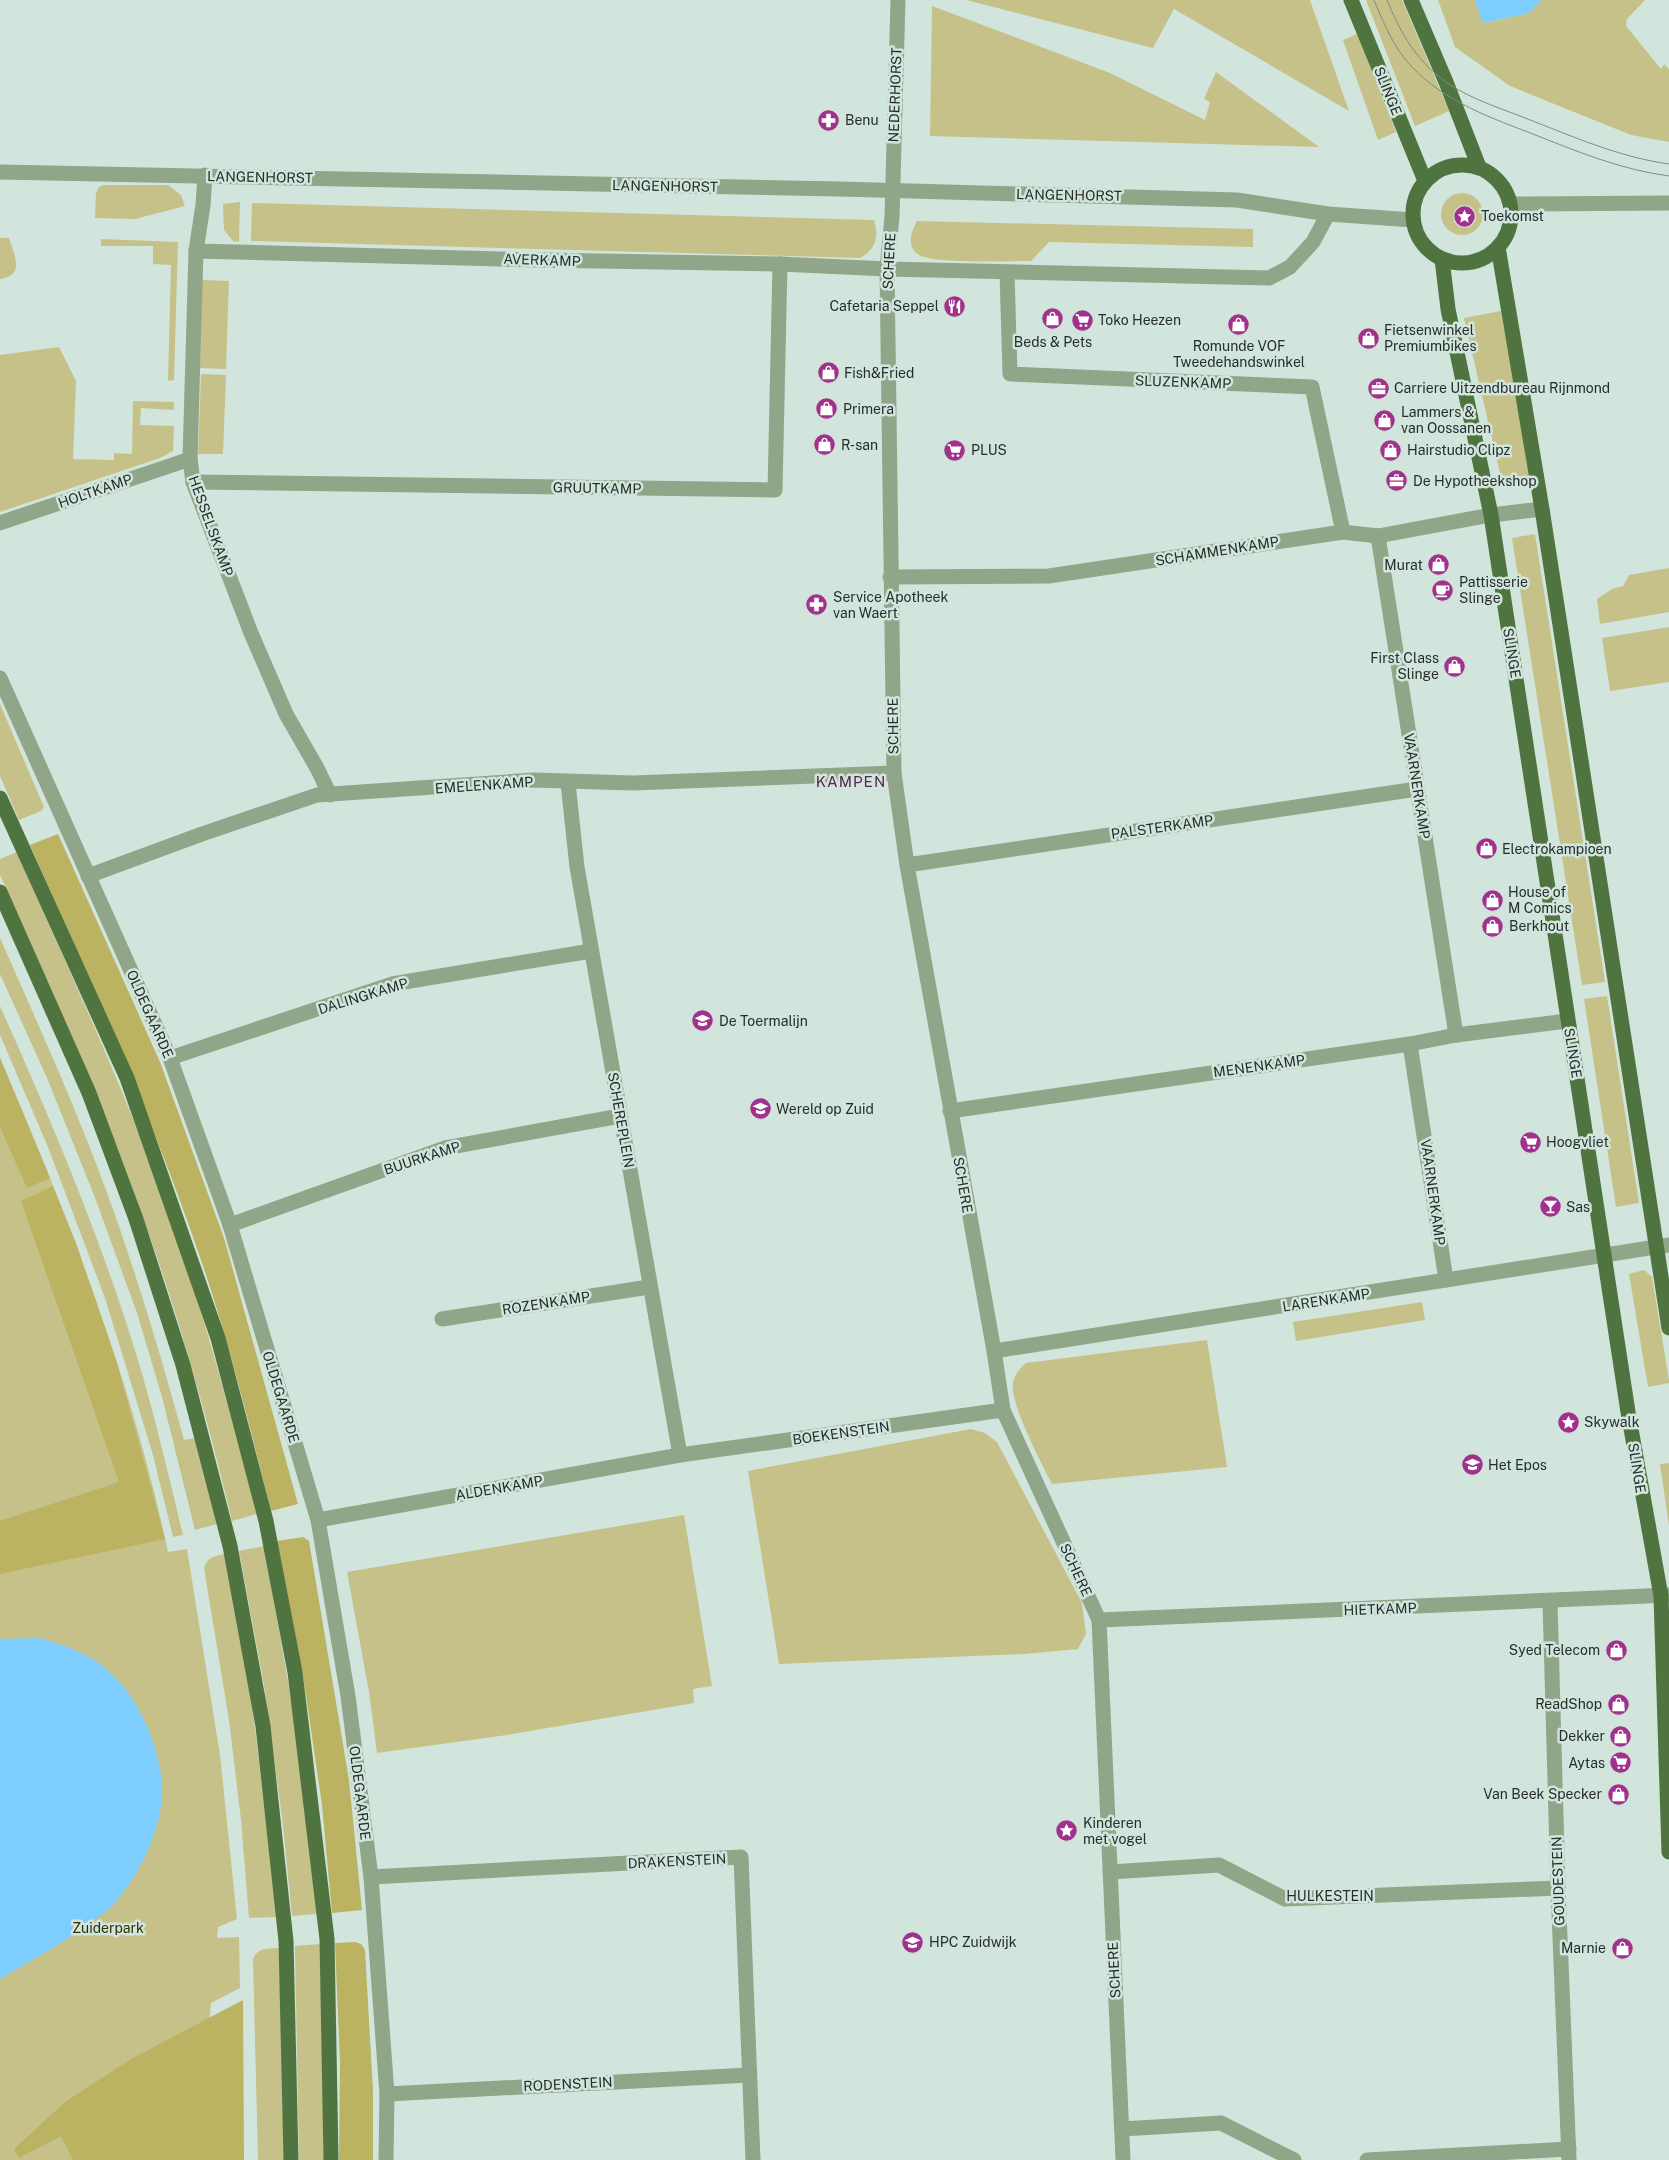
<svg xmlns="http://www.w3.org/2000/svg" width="1669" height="2160" viewBox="0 0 1669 2160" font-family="'Public Sans',sans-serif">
  <rect width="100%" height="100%" fill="#d1e5dd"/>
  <g fill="#c6c189">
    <path d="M966,0h344l39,111 -175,-102 -21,39z"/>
    <path d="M1366,0h36l47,111 -34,15z"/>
    <path d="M1438,0h37l9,23 45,-10 12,-13h104l-18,19 -1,7 35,43 3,-5 5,5v73l-38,-7 -121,-49 -55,-39z"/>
    <path d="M932,6l178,67 95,47 5,-18 -6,-3 12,-27 103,75 -389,-11z"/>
    <path d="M1357,34l39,98 -18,8 -35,-100z"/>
    <path d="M104,185h64l13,10 4,11 -50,13 -40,-1 1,-25 3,-6z"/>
    <circle cx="1462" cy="214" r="21"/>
    <path d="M240,202l-1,40 -6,-1 -9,-11 -1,-26z"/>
    <path d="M252,203l622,17c5,17 2,29 -14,38l-609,-17z"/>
    <path d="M917,221l336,8v18l-204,-5 -18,19c-20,0 -98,3 -112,-6 -13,-8 -8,-23 -2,-34z"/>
    <path d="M0,238h9c5,17 17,37 -9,41z"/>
    <path d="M101,239l77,3 -4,138 -6,1 3,-116 -18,-1v-18h-52z"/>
    <path d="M202,280l27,1 -3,88 -26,-1z"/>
    <path d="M1501,311l31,172 -29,3 -39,-168z"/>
    <path d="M59,347l17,34 -3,78 41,1v-7l18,1 1,-53 41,1v8l-33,-2 -1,17 34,1 -1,25 -13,7 -160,54v-157z"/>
    <path d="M201,374l25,1 -3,79h-25z"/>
    <path d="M1535,534l70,448 -23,3 -70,-447z"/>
    <path d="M1669,568v44l-69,12 -3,-25 15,-10 11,-3 6,-11z"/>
    <path d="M1669,627v55l-59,9 -8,-53z"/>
    <path d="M0,704l44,103 -3,4 -22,9 -19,-44z"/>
    <path d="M17,852c49,113 102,224 144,340 39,105 67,214 96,322l-25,7c-23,-97 -50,-193 -83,-287 -42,-122 -96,-241 -149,-359v-16z"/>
    <path d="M0,938c37,84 75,167 106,252 30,82 55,166 78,250l11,-2 22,86 -22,6 -33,-133 -25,-84 -43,-118 -47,-117 -47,-104z"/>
    <path d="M1607,996l32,207 -23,4 -32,-208z"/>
    <path d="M0,1006c54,121 106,244 143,371 15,52 27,105 40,158l-10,2 -20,-82 -48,-157 -57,-151 -48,-112z"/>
    <path d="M0,1058c69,160 132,324 168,494l19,-3 33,206 17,164 -19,8 -1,11 22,-1 1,51 -29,15 -12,157h-199z"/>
    <path d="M1644,1270l8,7 17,103v3l-21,4 -19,-113z"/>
    <path d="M1422,1302l3,18 -129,21 -3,-19z"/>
    <path d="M1207,1340l20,127 -175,17c-10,-19 -43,-82 -39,-102 2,-8 7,-14 13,-19z"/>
    <path d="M971,1429l14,4 12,9 85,161 4,31 -8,15 -53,5 -246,10 -31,-193z"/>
    <path d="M1669,1463v63l-9,-62z"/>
    <path d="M684,1515l28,171 -19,3 1,14 -187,32 -130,18 -8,-61 -22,-120z"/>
    <path d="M264,1546l24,135 19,122 10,111 -25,2 -9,-91 -19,-140 -25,-134z"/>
    <path d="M225,1554l27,148 25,215 -28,1 -8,-98 -12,-100 -25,-152c3,-11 10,-12 21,-14z"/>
    <path d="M320,1944l4,216h-25l-4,-214z"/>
    <path d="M279,1948l5,212h-26l-5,-201c5,-12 14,-10 26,-11z"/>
  </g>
  <g fill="#bbb361">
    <path d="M58,834l102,228 64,176 74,266 -27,7c-21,-84 -42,-169 -70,-251 -48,-142 -110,-278 -171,-415z"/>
    <path d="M0,1058l50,120 -23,10 -27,-61z"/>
    <path d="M53,1186l23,57 41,120 48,176 -165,35v-53l119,-39 -98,-281z"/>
    <path d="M303,1537l6,4 40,239 13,130 -30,3 -10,-108 -19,-130 -26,-134z"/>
    <path d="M355,1942l6,2 4,6 8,141v69h-34l1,-98 -5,-119z"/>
    <path d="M243,2000l1,160h-171l-12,-24 -42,22 -5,-9 51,-47 66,-43z"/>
  </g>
  <g fill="#7dcefe">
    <path d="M1475,0h66l-12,13 -46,10z"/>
    <path d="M38,1638c28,7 56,17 77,39 27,28 48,77 47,117 -1,38 -25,86 -51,113 -5,5 -12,9 -18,14 -29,22 -62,39 -93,58v-340z"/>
  </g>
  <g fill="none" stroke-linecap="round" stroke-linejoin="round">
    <g stroke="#91a589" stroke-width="15">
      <path d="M898,0l-6,217 -5,52 7,504 13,92 87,486 9,59 96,210 24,540"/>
      <path d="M0,172l840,17 397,11 91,14 85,6"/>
      <path d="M205,175l-2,30 -7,46 -6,208 3,23 58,151 35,81 31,54 13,27"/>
      <path d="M1511,204l158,-1"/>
      <path d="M196,251l343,9 241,4 107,5 382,9 21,-11 23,-25 15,-28"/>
      <path d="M1007,272l3,102 302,13 31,145"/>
      <path d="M193,482l582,8 5,-226"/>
      <path d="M0,523l190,-64"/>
      <path d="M1378,536l78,499"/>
      <path d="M890,577l159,-1 294,-44 35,4 113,-21 51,-6"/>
      <path d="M0,678l170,380 60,167 88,295 30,176 23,181 16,217 -1,66"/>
      <path d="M568,783l9,84 103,588"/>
      <path d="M907,865l510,-76"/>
      <path d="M88,876l114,-42 115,-39 217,-15 99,3 261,-10"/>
      <path d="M1410,1044l36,236"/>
      <path d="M170,1058l222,-74 199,-33"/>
      <path d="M950,1111l460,-67 46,-9 111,-14"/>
      <path d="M230,1225l215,-77 175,-32"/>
      <path d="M442,1319l207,-32"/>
      <path d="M994,1351l675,-106"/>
      <path d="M318,1520l362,-65 323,-45"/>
      <path d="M1550,1602l8,286 11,272"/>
      <path d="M1099,1620l570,-25"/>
      <path d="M1110,1872l109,-7 66,34 273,-11"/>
      <path d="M371,1877l370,-20 12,303"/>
      <path d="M387,2094l362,-19"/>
      <path d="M1122,2129l99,-6 73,37"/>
      <path d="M1367,2160l202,-11"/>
    </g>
    <g stroke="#4f743f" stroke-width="15">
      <path d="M1351,0l74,181"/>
      <path d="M1411,0l35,82 33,85"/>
      <circle cx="1462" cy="214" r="49"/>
      <path d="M1498,247l44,262 127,819"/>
      <path d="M1442,259l6,50 43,206 137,897 33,184 8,256"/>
      <path d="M0,798l127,280 91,260 48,183 29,151 32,267 4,221"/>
      <path d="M0,892l89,201 47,126 47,146 47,181 33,180 23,215 5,219"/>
    </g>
    <g stroke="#7f8d87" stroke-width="1">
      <path d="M1374,0c10,24 20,48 37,66 35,37 81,52 127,70 43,17 85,34 131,40"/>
      <path d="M1387,0c12,29 25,54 50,75 24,21 58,31 88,43 47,18 93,39 144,46"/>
    </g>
  </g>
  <defs>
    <symbol id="pharmacy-disc" viewBox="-11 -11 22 22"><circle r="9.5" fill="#a2308c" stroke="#d1e5dd"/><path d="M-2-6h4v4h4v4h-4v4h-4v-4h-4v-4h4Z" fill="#fff"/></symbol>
    <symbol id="sight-disc" viewBox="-11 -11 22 22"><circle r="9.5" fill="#a2308c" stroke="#d1e5dd"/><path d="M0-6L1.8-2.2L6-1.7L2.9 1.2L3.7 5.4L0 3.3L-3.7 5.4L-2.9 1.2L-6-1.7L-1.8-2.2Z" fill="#fff"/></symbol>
    <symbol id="restaurant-disc" viewBox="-11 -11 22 22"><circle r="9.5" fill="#a2308c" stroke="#d1e5dd"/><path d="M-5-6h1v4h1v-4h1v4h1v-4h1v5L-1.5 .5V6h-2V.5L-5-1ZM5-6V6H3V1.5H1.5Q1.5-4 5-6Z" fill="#fff"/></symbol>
    <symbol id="shop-disc" viewBox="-11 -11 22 22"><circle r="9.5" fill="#a2308c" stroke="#d1e5dd"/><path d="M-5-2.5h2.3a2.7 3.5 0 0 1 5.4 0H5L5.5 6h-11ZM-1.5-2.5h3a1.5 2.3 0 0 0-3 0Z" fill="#fff"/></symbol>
    <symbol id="supermarket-disc" viewBox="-11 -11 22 22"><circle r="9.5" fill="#a2308c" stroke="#d1e5dd"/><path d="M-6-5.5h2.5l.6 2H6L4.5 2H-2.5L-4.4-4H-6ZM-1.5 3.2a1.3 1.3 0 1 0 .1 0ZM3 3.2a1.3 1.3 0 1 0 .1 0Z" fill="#fff"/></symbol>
    <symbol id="office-disc" viewBox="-11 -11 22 22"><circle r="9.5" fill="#a2308c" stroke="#d1e5dd"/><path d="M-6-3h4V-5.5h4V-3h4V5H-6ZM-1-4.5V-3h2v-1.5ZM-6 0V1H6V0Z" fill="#fff"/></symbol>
    <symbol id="cafe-disc" viewBox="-11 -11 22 22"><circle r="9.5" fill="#a2308c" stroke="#d1e5dd"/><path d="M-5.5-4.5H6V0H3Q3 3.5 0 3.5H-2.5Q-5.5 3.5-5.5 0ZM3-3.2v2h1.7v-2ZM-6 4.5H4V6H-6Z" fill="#fff"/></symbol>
    <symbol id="school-disc" viewBox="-11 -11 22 22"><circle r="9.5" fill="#a2308c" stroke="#d1e5dd"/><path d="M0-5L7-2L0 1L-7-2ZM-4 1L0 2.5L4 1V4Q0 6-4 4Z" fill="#fff"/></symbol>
    <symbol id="bar-disc" viewBox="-11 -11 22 22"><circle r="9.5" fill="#a2308c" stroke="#d1e5dd"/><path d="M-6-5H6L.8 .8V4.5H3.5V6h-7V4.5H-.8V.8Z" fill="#fff"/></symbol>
  </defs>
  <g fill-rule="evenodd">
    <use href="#pharmacy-disc" x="816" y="108" width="25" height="25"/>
    <use href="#sight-disc" x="1452" y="204" width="25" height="25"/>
    <use href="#restaurant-disc" x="942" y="294" width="25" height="25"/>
    <use href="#shop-disc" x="1040" y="306" width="25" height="25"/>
    <use href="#supermarket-disc" x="1070" y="308" width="25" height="25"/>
    <use href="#shop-disc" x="1226" y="312" width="25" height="25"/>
    <use href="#shop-disc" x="1356" y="326" width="25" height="25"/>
    <use href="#shop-disc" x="816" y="360" width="25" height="25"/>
    <use href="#office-disc" x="1366" y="376" width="25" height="25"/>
    <use href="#shop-disc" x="814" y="396" width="25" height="25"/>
    <use href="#shop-disc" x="1372" y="408" width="25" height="25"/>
    <use href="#shop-disc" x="812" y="432" width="25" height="25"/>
    <use href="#supermarket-disc" x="942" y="438" width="25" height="25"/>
    <use href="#shop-disc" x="1378" y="438" width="25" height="25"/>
    <use href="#office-disc" x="1384" y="468" width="25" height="25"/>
    <use href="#shop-disc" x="1426" y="552" width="25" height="25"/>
    <use href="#cafe-disc" x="1430" y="578" width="25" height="25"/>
    <use href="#pharmacy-disc" x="804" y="592" width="25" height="25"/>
    <use href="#shop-disc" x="1442" y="654" width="25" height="25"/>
    <use href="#shop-disc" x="1474" y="836" width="25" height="25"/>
    <use href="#shop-disc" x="1480" y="888" width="25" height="25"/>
    <use href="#shop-disc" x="1480" y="914" width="25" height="25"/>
    <use href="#school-disc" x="690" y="1008" width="25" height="25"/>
    <use href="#school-disc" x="748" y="1096" width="25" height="25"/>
    <use href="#supermarket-disc" x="1518" y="1130" width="25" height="25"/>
    <use href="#bar-disc" x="1538" y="1194" width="25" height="25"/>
    <use href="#sight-disc" x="1556" y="1410" width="25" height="25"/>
    <use href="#school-disc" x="1460" y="1452" width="25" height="25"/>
    <use href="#shop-disc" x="1604" y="1638" width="25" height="25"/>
    <use href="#shop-disc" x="1606" y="1692" width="25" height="25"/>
    <use href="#shop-disc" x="1608" y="1724" width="25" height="25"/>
    <use href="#supermarket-disc" x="1608" y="1750" width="25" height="25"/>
    <use href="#shop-disc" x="1606" y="1782" width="25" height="25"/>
    <use href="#sight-disc" x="1054" y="1818" width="25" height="25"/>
    <use href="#school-disc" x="900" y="1930" width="25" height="25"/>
    <use href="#shop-disc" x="1610" y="1936" width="25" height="25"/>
  </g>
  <g text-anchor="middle" stroke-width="5" stroke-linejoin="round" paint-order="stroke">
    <g font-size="14" fill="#262d2a" stroke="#d1e5dd">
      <text transform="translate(1388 91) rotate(68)" y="5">SLINGE</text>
      <text transform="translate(895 95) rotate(-88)" y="5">NEDERHORST</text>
      <text transform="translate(260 177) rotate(1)" y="5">LANGENHORST</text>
      <text transform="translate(665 186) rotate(1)" y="5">LANGENHORST</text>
      <text transform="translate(1069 195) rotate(1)" y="5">LANGENHORST</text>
      <text transform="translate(542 260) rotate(2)" y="5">AVERKAMP</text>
      <text transform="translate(889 261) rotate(-87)" y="5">SCHERE</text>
      <text transform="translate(1183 382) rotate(2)" y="5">SLUZENKAMP</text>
      <text transform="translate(597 488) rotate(1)" y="5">GRUUTKAMP</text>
      <text transform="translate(95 491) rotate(-19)" y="5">HOLTKAMP</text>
      <text transform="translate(211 526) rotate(70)" y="5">HESSELSKAMP</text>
      <text transform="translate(1217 551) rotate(-9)" y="5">SCHAMMENKAMP</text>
      <text transform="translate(1512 653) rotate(81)" y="5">SLINGE</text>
      <text transform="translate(893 726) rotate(-91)" y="5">SCHERE</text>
      <text transform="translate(484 785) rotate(-4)" y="5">EMELENKAMP</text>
      <text transform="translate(1417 786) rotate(81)" y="5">VAARNERKAMP</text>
      <text transform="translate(1162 827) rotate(-8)" y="5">PALSTERKAMP</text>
      <text transform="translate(363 996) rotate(-17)" y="5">DALINGKAMP</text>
      <text transform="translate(150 1014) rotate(66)" y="5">OLDEGAARDE</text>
      <text transform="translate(1573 1053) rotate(81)" y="5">SLINGE</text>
      <text transform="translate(1259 1066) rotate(-8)" y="5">MENENKAMP</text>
      <text transform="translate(621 1120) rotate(80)" y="5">SCHEREPLEIN</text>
      <text transform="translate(422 1158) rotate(-18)" y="5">BUURKAMP</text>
      <text transform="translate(963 1185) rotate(80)" y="5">SCHERE</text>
      <text transform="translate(1433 1192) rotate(82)" y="5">VAARNERKAMP</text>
      <text transform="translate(1326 1300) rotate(-9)" y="5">LARENKAMP</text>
      <text transform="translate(546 1303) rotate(-9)" y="5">ROZENKAMP</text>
      <text transform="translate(281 1397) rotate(73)" y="5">OLDEGAARDE</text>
      <text transform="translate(841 1433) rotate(-8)" y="5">BOEKENSTEIN</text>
      <text transform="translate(1637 1468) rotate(81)" y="5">SLINGE</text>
      <text transform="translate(499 1488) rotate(-10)" y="5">ALDENKAMP</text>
      <text transform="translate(1076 1570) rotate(65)" y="5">SCHERE</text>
      <text transform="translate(1380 1609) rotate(-2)" y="5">HIETKAMP</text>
      <text transform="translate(360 1793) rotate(83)" y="5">OLDEGAARDE</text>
      <text transform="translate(677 1861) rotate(-3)" y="5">DRAKENSTEIN</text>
      <text transform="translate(1558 1881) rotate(-92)" y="5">GOUDESTEIN</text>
      <text x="1330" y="1901">HULKESTEIN</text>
      <text transform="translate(1114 1970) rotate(-93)" y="5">SCHERE</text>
      <text transform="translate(568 2084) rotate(-3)" y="5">RODENSTEIN</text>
    </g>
    <g font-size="14" fill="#262d2a" stroke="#d1e5dd" text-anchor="start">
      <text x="845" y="125">Benu</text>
      <text x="1481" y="221">Toekomst</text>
      <text x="939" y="311" text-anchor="end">Cafetaria Seppel</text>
      <text x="1098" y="325">Toko Heezen</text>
      <text x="1384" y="335">Fietsenwinkel<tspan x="1384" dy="16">Premiumbikes</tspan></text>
      <text x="1053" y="347" text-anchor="middle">Beds &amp; Pets</text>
      <text x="1239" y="351" text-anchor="middle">Romunde VOF<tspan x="1239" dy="16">Tweedehandswinkel</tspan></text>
      <text x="844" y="378">Fish&amp;Fried</text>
      <text x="1394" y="393">Carriere Uitzendbureau Rijnmond</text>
      <text x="843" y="414">Primera</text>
      <text x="1401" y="417">Lammers &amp;<tspan x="1401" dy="16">van Oossanen</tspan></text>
      <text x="841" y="450">R-san</text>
      <text x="971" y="455">PLUS</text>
      <text x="1407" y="455">Hairstudio Clipz</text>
      <text x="1413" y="486">De Hypotheekshop</text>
      <text x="1423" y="570" text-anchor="end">Murat</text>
      <text x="1459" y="587">Pattisserie<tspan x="1459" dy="16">Slinge</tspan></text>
      <text x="833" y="602">Service Apotheek<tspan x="833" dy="16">van Waert</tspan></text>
      <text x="1439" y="663" text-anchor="end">First Class<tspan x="1439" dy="16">Slinge</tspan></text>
      <text x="1502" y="854">Electrokampioen</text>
      <text x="1508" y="897">House of<tspan x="1508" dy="16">M Comics</tspan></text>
      <text x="1509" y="931">Berkhout</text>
      <text x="719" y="1026">De Toermalijn</text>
      <text x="776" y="1114">Wereld op Zuid</text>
      <text x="1546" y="1147">Hoogvliet</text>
      <text x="1566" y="1212">Sas</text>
      <text x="1584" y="1427">Skywalk</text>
      <text x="1488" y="1470">Het Epos</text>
      <text x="1600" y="1655" text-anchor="end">Syed Telecom</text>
      <text x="1602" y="1709" text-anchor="end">ReadShop</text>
      <text x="1605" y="1741" text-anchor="end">Dekker</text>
      <text x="1605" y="1768" text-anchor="end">Aytas</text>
      <text x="1602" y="1799" text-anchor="end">Van Beek Specker</text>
      <text x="1083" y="1828">Kinderen<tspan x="1083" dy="16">met vogel</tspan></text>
      <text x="929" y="1947">HPC Zuidwijk</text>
      <text x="1606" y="1953" text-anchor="end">Marnie</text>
    </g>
    <g font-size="14" fill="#312d08" stroke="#d1e5dd">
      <text x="108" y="1933">Zuiderpark</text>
    </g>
    <g font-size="15" letter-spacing="1" fill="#5a234e" stroke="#d1e5dd">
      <text x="851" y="787">KAMPEN</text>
    </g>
  </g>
</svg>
